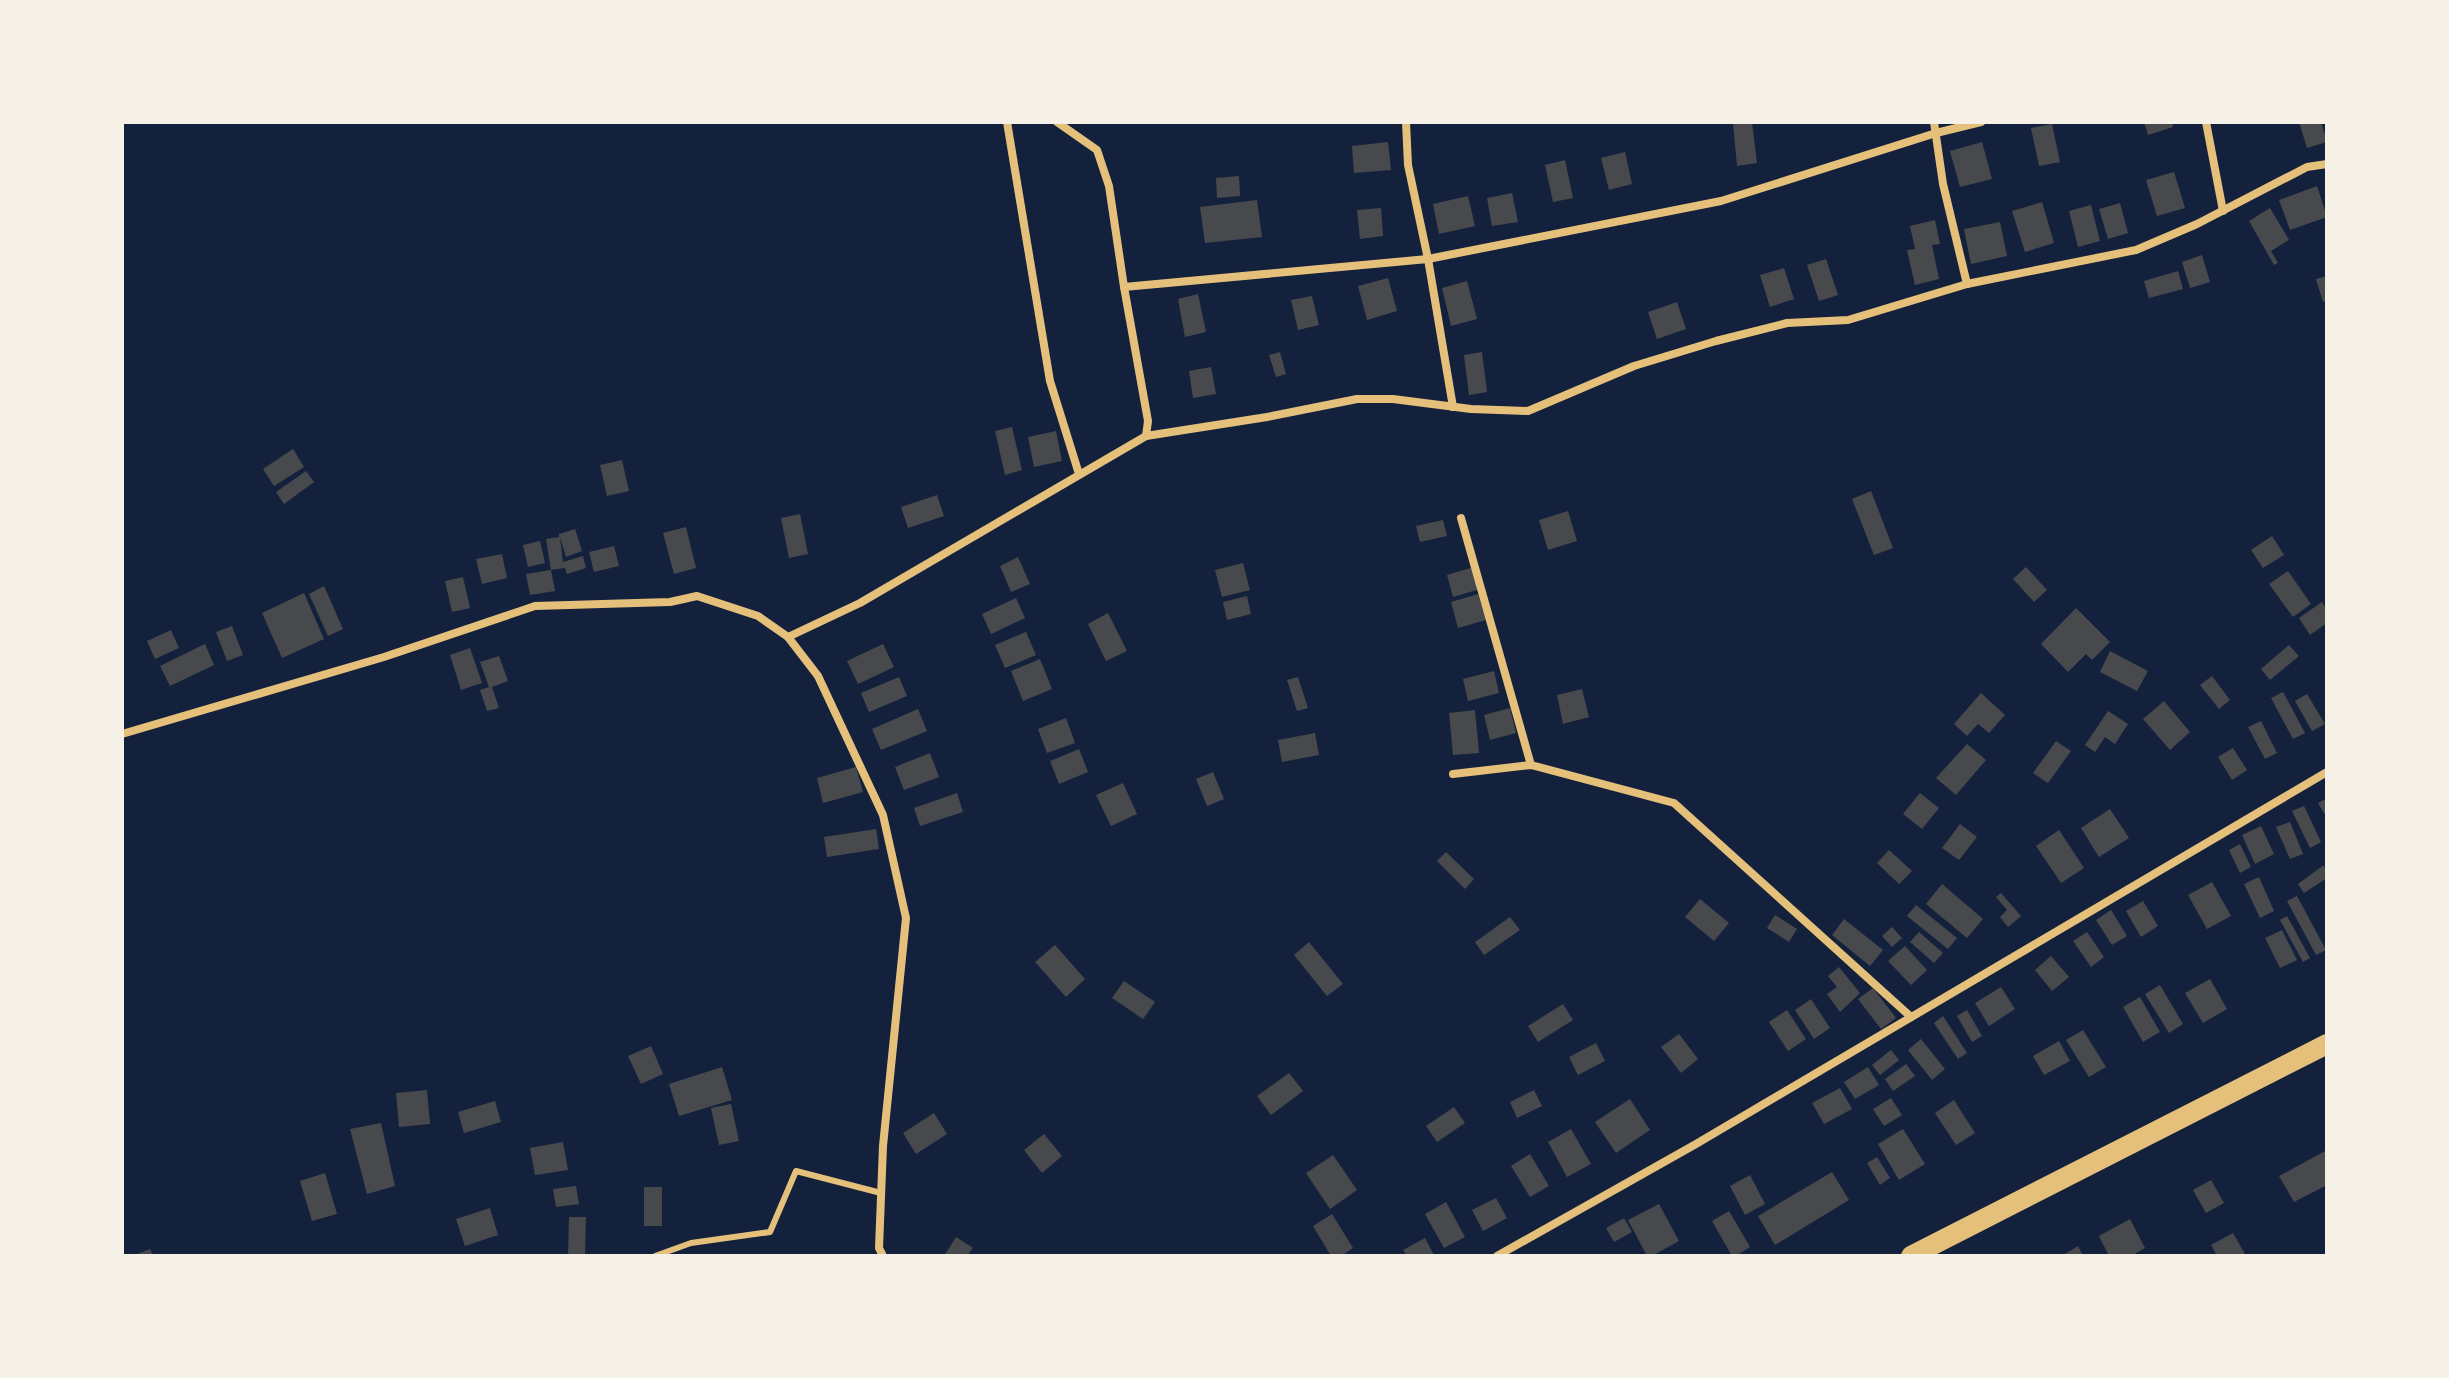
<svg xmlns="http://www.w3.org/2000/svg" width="2449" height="1378" viewBox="0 0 2449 1378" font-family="'DejaVu Sans',sans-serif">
  <rect width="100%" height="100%" fill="#14213d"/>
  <g fill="#48494c">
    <path d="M1752,122l5,41 -20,3 -4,-43z"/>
    <path d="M2144,122h28l1,5 -25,8z"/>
    <path d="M2299,122h22l6,20 -20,6z"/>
    <path d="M2052,124l8,38 -21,4 -8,-38z"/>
    <path d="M1388,142l3,28 -37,3 -2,-27z"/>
    <path d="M1982,142l10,37 -32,8 -10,-36z"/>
    <path d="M1625,152l7,32 -23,6 -8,-32z"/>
    <path d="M1565,160l8,38 -20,4 -8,-37z"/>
    <path d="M2174,172l11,36 -28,8 -11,-36z"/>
    <path d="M1239,176l1,20 -23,2 -1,-20z"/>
    <path d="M2317,186l10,31 -37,13 -11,-30z"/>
    <path d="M1512,193l6,29 -26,4 -5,-28z"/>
    <path d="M1468,196l7,30 -36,8 -6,-30z"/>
    <path d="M1257,200l5,37 -57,6 -5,-36z"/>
    <path d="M2042,202l12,41 -29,9 -13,-41z"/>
    <path d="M2120,203l8,30 -20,6 -9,-30z"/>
    <path d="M2091,205l9,36 -22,6 -9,-36z"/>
    <path d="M1381,208l2,28 -23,3 -3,-29z"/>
    <path d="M2270,208l19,32 -18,11 7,12 -4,2 -25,-44z"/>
    <path d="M1935,220l5,24 -8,1 7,34 -24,6 -8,-35 8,-1 -5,-23z"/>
    <path d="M2000,222l7,34 -36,8 -7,-35z"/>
    <path d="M2202,255l8,27 -20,6 -8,-26z"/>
    <path d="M1826,259l12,36 -19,6 -12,-36z"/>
    <path d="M1784,268l10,31 -24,8 -10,-32z"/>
    <path d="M2178,271l5,18 -34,9 -5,-17z"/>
    <path d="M2327,276v25l-4,1 -7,-23z"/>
    <path d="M1388,278l9,33 -30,9 -9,-34z"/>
    <path d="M1467,281l10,38 -26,7 -9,-38z"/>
    <path d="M1198,294l8,38 -21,5 -7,-38z"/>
    <path d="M1312,296l7,29 -21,5 -7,-30z"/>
    <path d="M1677,302l9,27 -29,10 -9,-27z"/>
    <path d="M1280,352l6,22 -10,3 -7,-22z"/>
    <path d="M1482,352l5,40 -18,3 -5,-40z"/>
    <path d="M1211,367l5,27 -23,4 -4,-27z"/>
    <path d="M1012,427l10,43 -17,5 -10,-44z"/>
    <path d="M1056,431l6,30 -28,6 -6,-30z"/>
    <path d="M293,449l11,18 -30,19 -11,-17z"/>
    <path d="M622,460l7,31 -22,5 -7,-31z"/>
    <path d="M306,471l8,11 -30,22 -8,-12z"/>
    <path d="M1871,491l22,57 -19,7 -22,-56z"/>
    <path d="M937,495l7,21 -36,12 -7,-21z"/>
    <path d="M1568,511l9,30 -29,9 -9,-30z"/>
    <path d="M800,514l8,40 -19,4 -8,-40z"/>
    <path d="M1443,520l4,16 -27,6 -4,-16z"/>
    <path d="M686,527l10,41 -22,6 -11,-41z"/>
    <path d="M575,529l7,22 -16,6 -6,-20 3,25 20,-6 3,12 -19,6 -2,-6 -14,2 -5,-31 13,-2v-3z"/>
    <path d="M2272,536l12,19 -21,13 -12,-18z"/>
    <path d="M540,541l5,22 -17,4 -5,-22z"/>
    <path d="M614,546l5,20 -25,6 -5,-20z"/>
    <path d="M502,554l5,24 -25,6 -6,-25z"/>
    <path d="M1018,557l12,27 -19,8 -11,-26z"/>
    <path d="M1243,563l7,27 -28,7 -7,-27z"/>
    <path d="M1474,567l6,22 -27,8 -6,-22z"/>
    <path d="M2026,567l21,23 -13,12 -21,-23z"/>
    <path d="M551,570l4,21 -25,4 -4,-21z"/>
    <path d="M2288,571l23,33 -18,13 -24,-33z"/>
    <path d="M463,577l7,31 -18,4 -7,-31z"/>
    <path d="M324,586l19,43 -15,7 -19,-42z"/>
    <path d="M304,593l20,46 -42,19 -20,-45z"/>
    <path d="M1478,594l8,26 -28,8 -7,-26z"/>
    <path d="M1247,596l4,18 -24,6 -4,-18z"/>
    <path d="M1016,598l9,20 -34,16 -9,-20z"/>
    <path d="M2322,602l5,8v13l-17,12 -11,-17z"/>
    <path d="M2076,608l34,34 -18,18 -6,-6 -18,18 -27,-28z"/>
    <path d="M1108,613l19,38 -21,10 -18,-37z"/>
    <path d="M232,626l11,29 -16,6 -11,-29z"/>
    <path d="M171,630l8,18 -24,11 -8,-18z"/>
    <path d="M1026,632l10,23 -31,13 -10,-23z"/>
    <path d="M205,644l9,21 -44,21 -10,-20z"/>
    <path d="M883,644l11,23 -36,17 -11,-23z"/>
    <path d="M2289,645l10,11 -29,24 -9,-11z"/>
    <path d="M470,648l12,35 -21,7 -11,-35z"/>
    <path d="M2110,651l38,20 -11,20 -37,-19z"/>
    <path d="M499,656l9,25 -16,6 7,21 -12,3 -7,-21 9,-3 -9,-25z"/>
    <path d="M1040,659l12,30 -29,12 -12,-30z"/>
    <path d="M1494,671l5,22 -31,8 -5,-22z"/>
    <path d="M2212,676l18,24 -11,9 -19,-24z"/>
    <path d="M899,677l8,19 -38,16 -8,-19z"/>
    <path d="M1298,677l10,31 -11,3 -10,-31z"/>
    <path d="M1582,689l7,28 -26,7 -6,-29z"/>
    <path d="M2283,692l22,41 -12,6 -22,-41z"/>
    <path d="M1981,693l24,22 -16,18 -11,-9 -11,12 -13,-12z"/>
    <path d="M2307,694l18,30 -13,7 -17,-30z"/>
    <path d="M2164,701l26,31 -20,18 -27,-31z"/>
    <path d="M1510,708l6,25 -26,7 -6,-25z"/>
    <path d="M918,709l9,22 -46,19 -9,-21z"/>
    <path d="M1475,710l4,43 -26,2 -4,-42z"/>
    <path d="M2108,711l20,13 -13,20 -10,-7 -10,15 -10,-7z"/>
    <path d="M1066,718l9,25 -28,10 -9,-24z"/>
    <path d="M2261,721l16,32 -12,6 -17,-32z"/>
    <path d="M1315,733l4,22 -37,7 -4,-22z"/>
    <path d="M2056,741l15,10 -23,32 -15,-10z"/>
    <path d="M1967,744l19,16 -30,35 -20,-17z"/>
    <path d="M2233,748l14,22 -15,10 -14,-23z"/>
    <path d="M1079,749l9,23 -29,12 -9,-23z"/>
    <path d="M930,753l9,24 -35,13 -9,-23z"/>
    <path d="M856,767l7,25 -40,11 -6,-25z"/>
    <path d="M1213,772l11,27 -17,7 -11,-27z"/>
    <path d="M1123,783l14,31 -26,12 -15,-31z"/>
    <path d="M957,793l6,19 -43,14 -6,-18z"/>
    <path d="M1920,793l19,15 -17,21 -19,-15z"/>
    <path d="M2327,798v20l-9,-15z"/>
    <path d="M2304,806l17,36 -11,6 -18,-37z"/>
    <path d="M2110,809l19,29 -30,19 -18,-29z"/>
    <path d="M2290,822l13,32 -13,5 -14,-32z"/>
    <path d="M1960,824l17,13 -18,23 -17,-12z"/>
    <path d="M2261,826l13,28 -19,10 -13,-29z"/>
    <path d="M876,829l3,20 -52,8 -3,-20z"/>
    <path d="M2059,830l25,38 -23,15 -25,-37z"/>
    <path d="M2240,844l11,23 -11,6 -11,-23z"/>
    <path d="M1889,850l23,21 -13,13 -22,-21z"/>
    <path d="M1446,852l28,27 -9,10 -28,-28z"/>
    <path d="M2324,865l3,13 -23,15 -6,-9z"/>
    <path d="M2259,877l15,34 -14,7 -16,-34z"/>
    <path d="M2212,882l19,34 -24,13 -19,-34z"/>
    <path d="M1942,884l41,35 -16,19 -41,-34z"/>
    <path d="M2001,893l20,23 -13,11 -8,-10 7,-7 -11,-13z"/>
    <path d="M2297,896l29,54 -10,5 -29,-54z"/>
    <path d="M1700,899l29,24 -15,18 -29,-24z"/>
    <path d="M2143,901l15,25 -17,11 -15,-26z"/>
    <path d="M1916,905l41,33 -9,11 -41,-33z"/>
    <path d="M2111,910l16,26 -15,9 -16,-25z"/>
    <path d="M1775,915l22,14 -8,13 -22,-14z"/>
    <path d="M2287,916l23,42 -7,4 -23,-42z"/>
    <path d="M1510,917l10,13 -36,25 -9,-13z"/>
    <path d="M1844,919l39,31 -13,16 -38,-31z"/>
    <path d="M1892,927l10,11 -10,9 -10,-11z"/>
    <path d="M2282,930l15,30 -17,8 -15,-30z"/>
    <path d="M1919,932l24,21 -9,10 -24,-21z"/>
    <path d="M2087,932l17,25 -13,10 -18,-26z"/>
    <path d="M1309,942l34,42 -16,12 -33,-41z"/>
    <path d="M1055,945l30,34 -19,18 -31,-35z"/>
    <path d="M1905,946l22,24 -16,15 -23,-24z"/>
    <path d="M2051,956l18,21 -17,14 -17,-21z"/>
    <path d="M1839,967l21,26 -20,19 -13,-18 10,-7 -9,-11z"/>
    <path d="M2210,979l17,30 -24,14 -18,-30z"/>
    <path d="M1124,981l31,21 -12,17 -31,-21z"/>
    <path d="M2160,985l23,39 -14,9 -24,-39z"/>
    <path d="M2001,987l14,22 -26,17 -14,-23z"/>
    <path d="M1873,988l23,30 -15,11 -23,-30z"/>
    <path d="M2140,997l20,35 -17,10 -20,-35z"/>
    <path d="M1811,999l19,29 -16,11 -19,-29z"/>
    <path d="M1563,1004l10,16 -35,22 -10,-16z"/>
    <path d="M1787,1010l19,29 -18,12 -19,-29z"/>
    <path d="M1967,1010l15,26 -10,6 -15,-26z"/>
    <path d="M1943,1016l24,37 -9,6 -24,-36z"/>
    <path d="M2083,1030l23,37 -17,10 -23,-37z"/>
    <path d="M1679,1034l19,25 -17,14 -20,-26z"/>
    <path d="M1921,1039l24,30 -13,11 -24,-30z"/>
    <path d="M2059,1041l11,20 -26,14 -11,-19z"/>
    <path d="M1596,1043l9,18 -27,14 -9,-18z"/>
    <path d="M651,1046l12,28 -22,10 -13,-28z"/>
    <path d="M1891,1050l8,10 -19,15 -8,-10z"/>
    <path d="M1906,1064l9,12 -22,15 -8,-12z"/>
    <path d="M722,1067l10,33 -53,16 -10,-32z"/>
    <path d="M1868,1067l11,18 -24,14 -11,-17z"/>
    <path d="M1289,1073l14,18 -32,24 -14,-19z"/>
    <path d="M1840,1088l12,21 -28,15 -12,-21z"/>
    <path d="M427,1090l3,34 -31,3 -3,-34z"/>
    <path d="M1534,1090l8,16 -25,12 -7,-16z"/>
    <path d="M1891,1098l11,17 -18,11 -11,-17z"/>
    <path d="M1630,1099l20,31 -34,23 -21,-31z"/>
    <path d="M1954,1100l21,33 -19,12 -21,-32z"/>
    <path d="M495,1101l6,21 -37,11 -6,-21z"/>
    <path d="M731,1104l8,37 -20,4 -8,-37z"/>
    <path d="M1454,1107l11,16 -28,19 -11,-16z"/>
    <path d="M934,1113l13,21 -31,20 -13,-21z"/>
    <path d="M381,1123l14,63 -28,8 -17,-65z"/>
    <path d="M1571,1129l20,35 -24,13 -19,-35z"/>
    <path d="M1903,1129l22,35 -26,16 -21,-36z"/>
    <path d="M1044,1134l18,22 -20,17 -18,-23z"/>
    <path d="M563,1142l5,28 -33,5 -5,-27z"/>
    <path d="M2327,1150v35l-33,17 -15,-26z"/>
    <path d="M1530,1154l19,32 -19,11 -19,-31z"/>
    <path d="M1333,1155l24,35 -27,19 -24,-36z"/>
    <path d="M1877,1157l13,21 -10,7 -13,-22z"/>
    <path d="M1832,1172l17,28 -74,45 -17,-29z"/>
    <path d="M325,1173l12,41 -25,7 -12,-40z"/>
    <path d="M1750,1175l15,29 -20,11 -15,-29z"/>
    <path d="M2211,1180l13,23 -18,10 -13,-23z"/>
    <path d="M576,1186l3,18 -23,3 -3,-18z"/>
    <rect x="644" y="1187" width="18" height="39"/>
    <path d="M1496,1198l11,20 -24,13 -11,-21z"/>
    <path d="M1446,1202l19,35 -21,11 -19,-34z"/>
    <path d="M1659,1204l20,37 -27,15h-5l-19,-36z"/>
    <path d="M490,1208l8,27 -33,11 -9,-27z"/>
    <path d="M1729,1211l21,36 -14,9h-4l-20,-35z"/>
    <path d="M1332,1214l21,34 -12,8h-10l-18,-30z"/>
    <path d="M569,1217h17l-1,39h-17z"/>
    <path d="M1624,1218l8,14 -18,10 -8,-14z"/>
    <path d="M2130,1219l15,29 -14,8h-22l-10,-20z"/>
    <path d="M2233,1233l12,21 -28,2 -6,-11z"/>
    <path d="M956,1237l17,11 -6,8h-23z"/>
    <path d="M1425,1238l9,17 -27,1 -4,-6z"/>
    <path d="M2078,1246l5,10h-22z"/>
    <path d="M150,1249l3,7h-21z"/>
  </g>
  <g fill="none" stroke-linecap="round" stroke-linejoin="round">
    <path stroke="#e5c07b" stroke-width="6" d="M655,1256l36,-13 79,-11 26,-61 85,22"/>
    <g stroke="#e5c07b" stroke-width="8">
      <path d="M1007,122l43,259 29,93"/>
      <path d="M1057,122l40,28 12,36 15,101"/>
      <path d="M1406,122l2,43 20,94 25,148"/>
      <path d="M1934,122l9,62 24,100"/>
      <path d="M2206,122l17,89"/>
      <path d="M1146,436l2,-15 -24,-134 304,-28 293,-58 215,-68 45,-11"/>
      <path d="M1461,518l70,247"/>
      <path d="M788,637l72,-34 286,-167 121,-19 90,-18h36l78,10 57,2 106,-45 82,-25 71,-18 61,-3 119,-36 169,-34 61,-26 110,-57 20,-3"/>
      <path d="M122,734l262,-77 151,-51 135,-4 27,-6 61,20 30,21 30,39 65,139 23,103 -23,228 -4,102 4,8"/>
      <path d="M1453,774l78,-9 143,38 237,214"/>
      <path d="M1497,1256l199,-112 631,-372"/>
    </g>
    <path stroke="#e5c07b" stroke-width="20" d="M1911,1256l416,-212"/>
  </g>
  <rect width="2449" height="1378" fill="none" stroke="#f6f1e7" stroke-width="248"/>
</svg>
